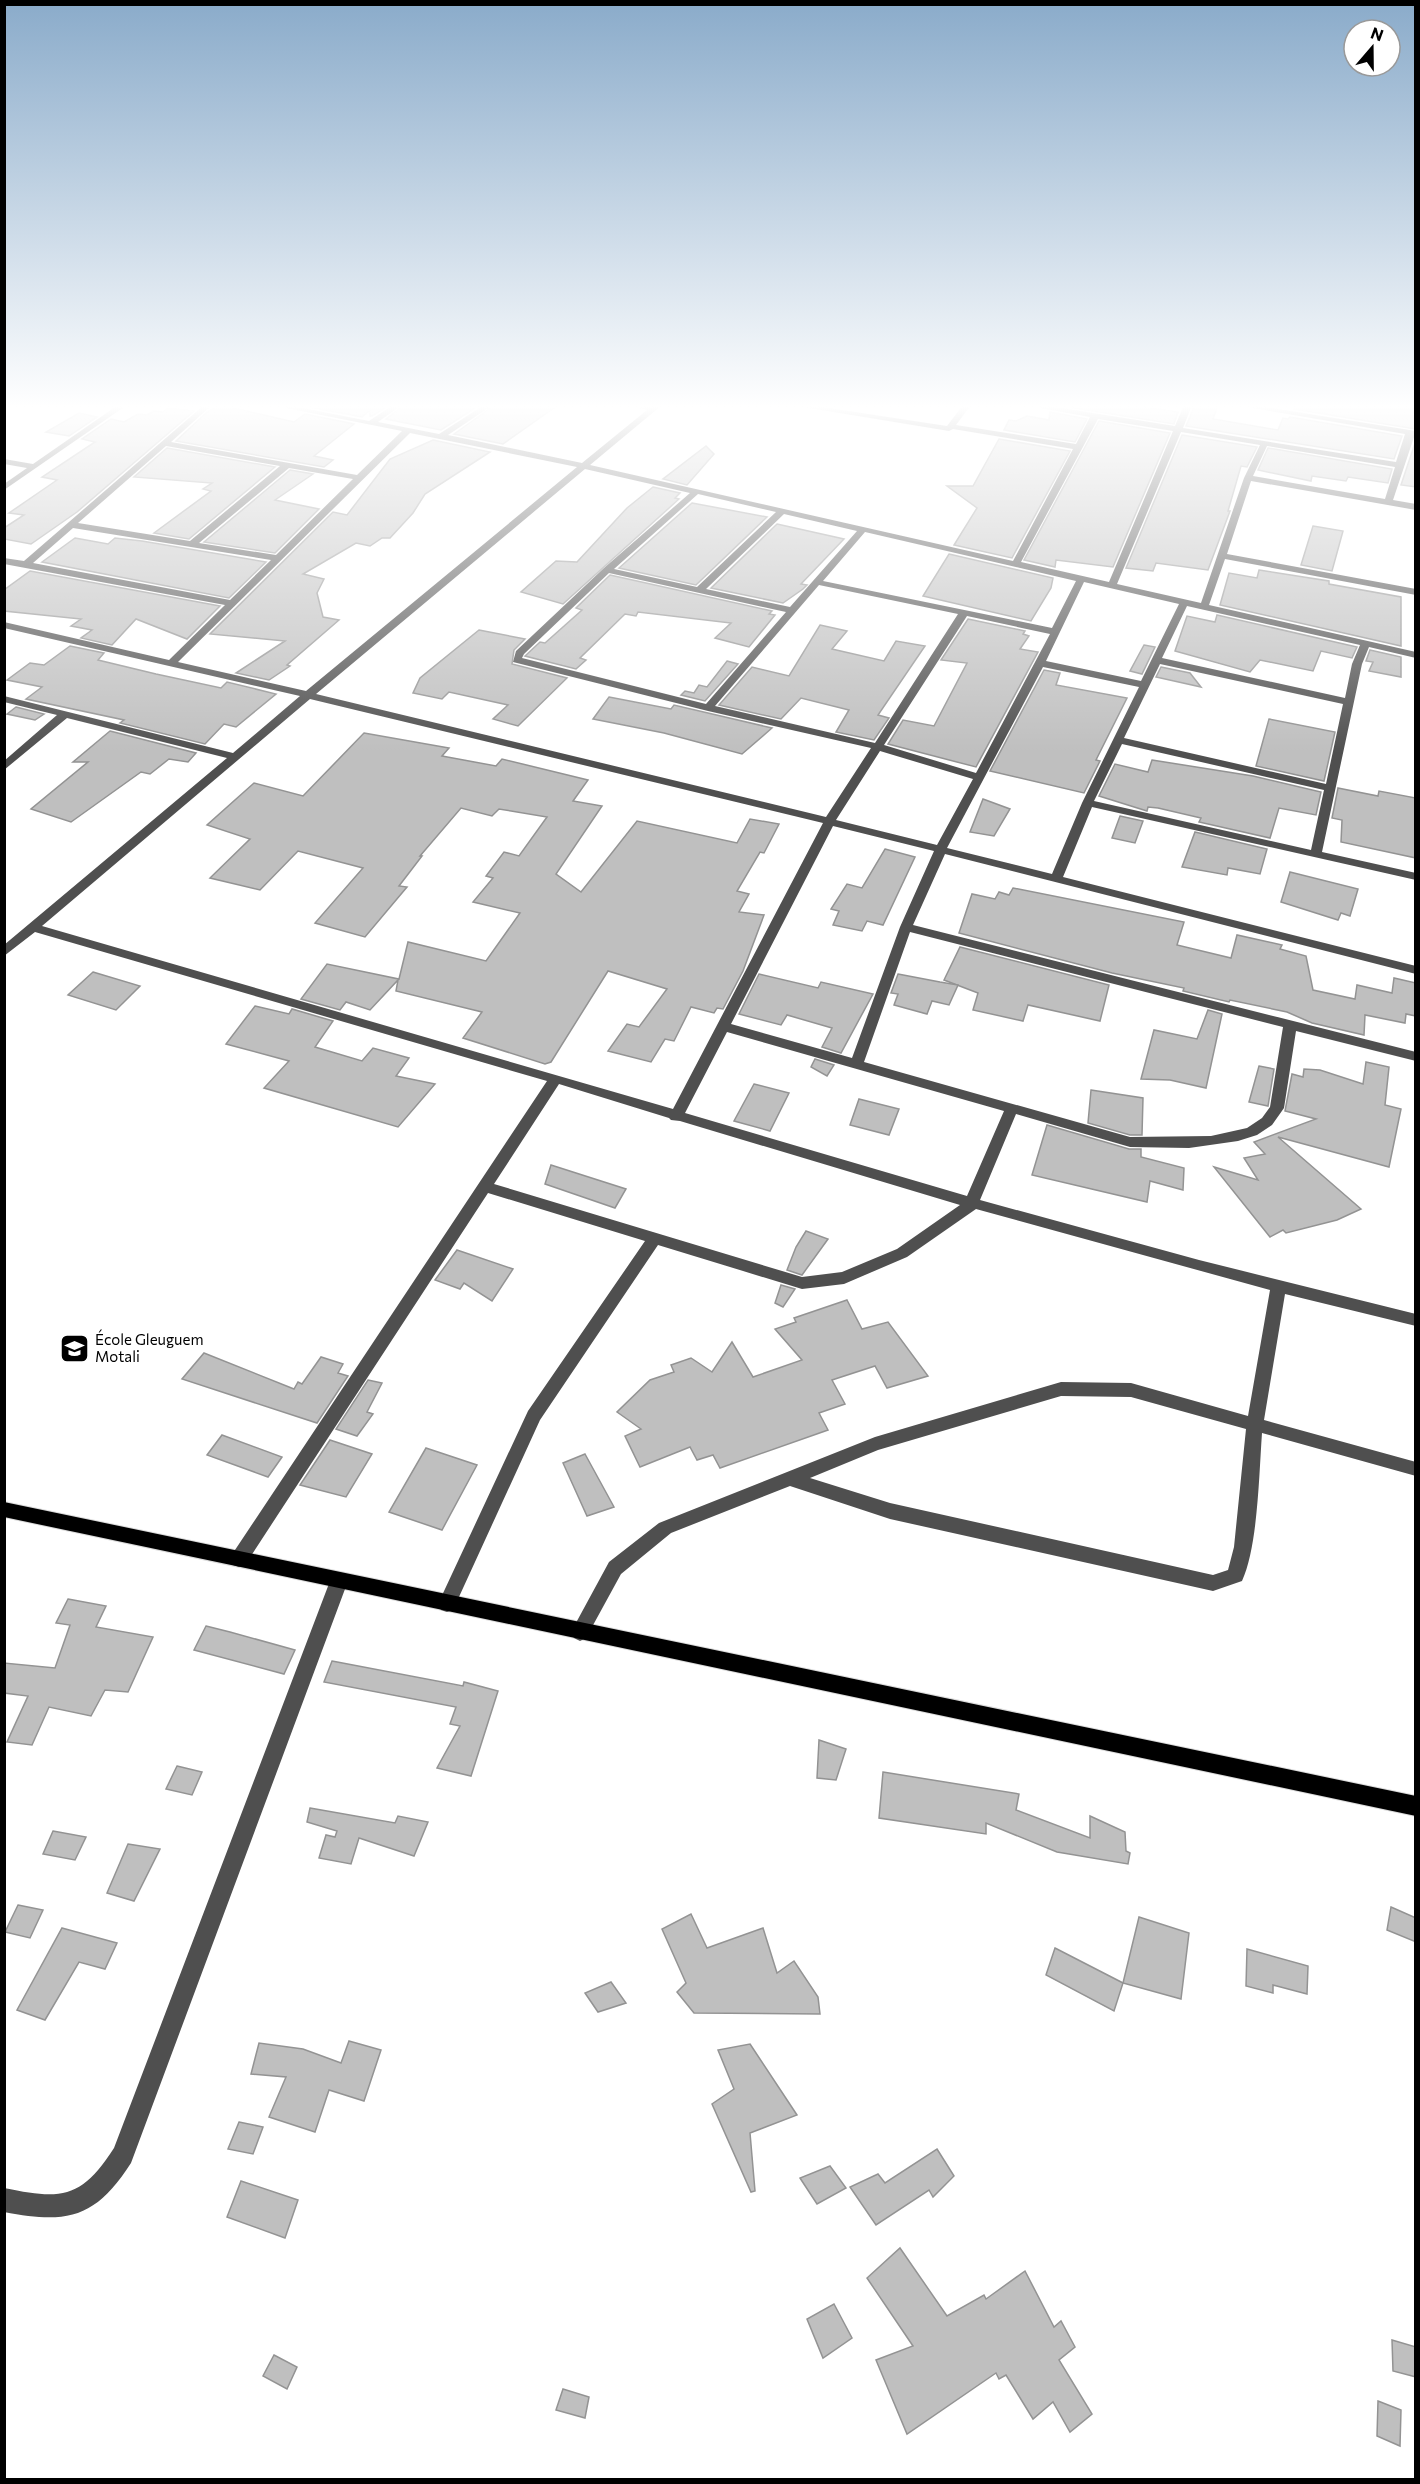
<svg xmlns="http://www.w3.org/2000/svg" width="1420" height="2484" viewBox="0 0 1420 2484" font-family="Commissioner,sans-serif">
  <rect width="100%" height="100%" fill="#fff"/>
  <g fill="#bfbfbf" stroke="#939393" stroke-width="1.5">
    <path d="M220,405l74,17 11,-8 49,10 -40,32 19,4 -9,7 -148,-26 31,-29z"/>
    <path d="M319,405h70l-17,11h-2v-6l-8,7 -48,-9z"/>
    <path d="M404,405h76l-39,25 -55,-11z"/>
    <path d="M495,405h63l-55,39 -49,-10z"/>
    <path d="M1056,405h74l48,7 -4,12z"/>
    <path d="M1195,405h23l-5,14 65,11 5,-12 5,1 2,-2 112,19 -8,23 -208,-33z"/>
    <path d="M1296,405h119l-2,8 3,1v15l-122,-20z"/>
    <path d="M168,408l26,3 -117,101 -46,32 -27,-5v-11l20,-13 -15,-2 48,-33 -15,-3 53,-35 -13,-3 29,-20 13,3 14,-8 9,1 7,-4 9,1z"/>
    <path d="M1050,412l37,7 -12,23 -71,-12 5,-10 7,1 11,-5 22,4z"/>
    <path d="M79,413l18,4 -28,19 -23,-4z"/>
    <path d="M1099,421l71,12 -57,134 -57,-7 -1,7 -31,-7z"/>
    <path d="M1182,435l75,12 -10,20 -6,-1 -13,45h2l-22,59 -52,-7 -3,8 -27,-3z"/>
    <path d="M999,439l71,12 -58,107 -58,-13 23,-37 -30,-22h26z"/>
    <path d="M433,440l57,12 -65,42 -12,19 -23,25h-8l-12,8 -14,-3 -53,31 21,5 -7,14 6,24 16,3 -52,45 3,1 -21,14 -33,-7 49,-32 -75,-7 123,-122 14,3 43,-56z"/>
    <path d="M1416,440v47l-15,-2z"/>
    <path d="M706,446l8,8 -27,31 -24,-6z"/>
    <path d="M167,448l108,19 -86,72 -35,-6 57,-42 -8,-2 9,-6 -78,-6z"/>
    <path d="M1268,448l124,21 -4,14 -40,-6 -2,4 -34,-5 -1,5 -53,-11z"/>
    <path d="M290,470l23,4 -38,26 44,9 -44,44 -71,-11z"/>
    <path d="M653,487l27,6 -5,5 4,1 -116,105 -42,-12 35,-31 21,1 50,-54z"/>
    <path d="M692,503l75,14 -71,68 -77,-17z"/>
    <path d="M777,524l67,15 -43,45 6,1 -4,4 -20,14 -72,-15z"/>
    <path d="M1313,526l30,5 -11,40 -31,-6z"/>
    <path d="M75,538l33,6 7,-6 27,3 124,21 -37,36 -187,-36z"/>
    <path d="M949,554l104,24 -2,10 -20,33 -108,-25z"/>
    <path d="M1259,570l70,11v3l72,13v49l-181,-41 9,-32 28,5z"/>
    <path d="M30,571l190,35 -33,33 -51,-20 -24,26 -31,-7 11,-8 -21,-4 10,-7 -77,-8v-21z"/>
    <path d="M610,575l162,36 -3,3 6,1 -26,32 -34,-9 16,-15 -93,-11 -2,4 -11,-2 -45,44 6,2 -10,9 -51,-13 15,-14 5,1 37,-33 -6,-2z"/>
    <path d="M1217,615l140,32 -5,11 -31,-7 -8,20 -53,-11 -10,12 -75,-21 12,-35 28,6z"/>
    <path d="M968,619l57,12 -2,3 6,2 -9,13 18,3 -62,115 -88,-23 15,-24 31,6 33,-63 -26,-3z"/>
    <path d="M820,625l27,6 -15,18 52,12 12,-20 29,5 -47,69 11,3 -15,22 -38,-8 13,-22 -48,-12 -20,21 -62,-14 33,-38 37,9z"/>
    <path d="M479,630l46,9 -11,11 -2,14 55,14 -49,48 -25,-7 15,-14 -59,-13 -7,7 -29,-6 7,-15z"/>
    <path d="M1144,645l11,2 -13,27 -12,-3z"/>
    <path d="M70,646l34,7 -6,7 58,14 65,14 6,-6 49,12 -40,33 -12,-3 -19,20 -85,-21 4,-3 -98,-21 16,-12 -35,-7 23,-17 14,2z"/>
    <path d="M1370,650l31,7v20l-32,-6 4,-9 -7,-1z"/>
    <path d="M727,661l11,3 -33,37 -24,-6 4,-4 9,2 5,-8 8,2z"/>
    <path d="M1161,667l29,6 11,14 -45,-10z"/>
    <path d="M1044,670l16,3 -4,12 71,13 -31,62 4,1 -16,32 -94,-22z"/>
    <path d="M609,697l62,12 3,-4 98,23 -30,26 -78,-21 -71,-14z"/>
    <path d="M16,707l28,7 -9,6 -28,-6z"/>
    <path d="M1269,719l66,13 -11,49 -68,-15z"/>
    <path d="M110,731l86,22 -8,9 -19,-3 -19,15 -9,-2 -70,50 -40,-13 57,-47h-15z"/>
    <path d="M364,733l85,15 -7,8 54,10 6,-7 86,21 -15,21 29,5 -46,68 25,18 56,-71 100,22 13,-24 29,5 -15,29 -4,-1 -23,39 12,3 -10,18 25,3 -21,56 -20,38 -6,-1 -3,5 -23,-6 -17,34 -9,-2 -14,23 -43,-11 19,-27 12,3 28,-38 -59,-18 -57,91 -6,2 -82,-26 19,-26 -86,-21 2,-11 -28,30 -24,-8 -6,8 -39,-11 26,-35 72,15 9,-37 78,19 34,-48 -47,-11 20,-24 -7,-2 18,-24 15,4 28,-39 -48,-8 -7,7 -31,-8 -41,48h2l-23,30 8,1 -42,50 -50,-14 48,-55 -65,-17 -38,39 -50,-12 40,-39 -43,-14 47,-42 49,13z"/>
    <path d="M1152,760l101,16 68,16 -5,23 -37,-7 -9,30 -71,-16 2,-4 -43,-10 -10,-1 -1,4 -48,-15 16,-32 33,8z"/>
    <path d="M1338,788l40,8 1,-5 37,7v60l-75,-16 1,-22 -10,-2z"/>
    <path d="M983,799l27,10 -16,27 -24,-4z"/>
    <path d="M1120,816l23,5 -8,22 -23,-5z"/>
    <path d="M1195,832l72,17 -7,25 -32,-6 -1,7 -45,-8z"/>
    <path d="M885,849l30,8 -32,68 -16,-4 -5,10 -29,-6 6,-14 -8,-2 16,-25 15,4z"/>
    <path d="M1290,872l68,17 -8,27 -9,-3 -3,7 -57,-18z"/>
    <path d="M1013,888l171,34 -7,23 54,13 6,-23 45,10 -2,4 26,7 7,34 42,9 2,-14 35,8 2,-15 22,5v33l-10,-2 -1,9 -40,-8 -1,20 -52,-12 -25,-11 -57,-12 -1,2 -46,-11 1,-3 -72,-15 -153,-40 13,-39 23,5 4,-7 10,3z"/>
    <path d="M960,947l149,38 -9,36 -72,-16 -5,16 -50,-11 5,-17 -34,-13z"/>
    <path d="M93,972l47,14 -24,24 -48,-15z"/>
    <path d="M759,974l59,14 3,-6 52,12 -32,59 -19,-6 10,-19 -45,-13 -6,10 -42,-11z"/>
    <path d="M898,974l42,8 18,3 -9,20 -17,-4 -5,13 -33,-9 4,-11 -7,-1z"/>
    <path d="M255,1006l34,8 3,-5 41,12 -18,26 47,14 11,-13 36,10 -13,18 39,8 -37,43 -134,-39 25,-27 -63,-17z"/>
    <path d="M1208,1010l14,4 -16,74 -36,-8 -29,-1 13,-49 43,9z"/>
    <path d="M815,1059l19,6 -7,11 -16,-9z"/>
    <path d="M1366,1062l23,5 -4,38 16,4 -12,58 -111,-30 83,72 -24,11 -51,13 -3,-3 -13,7 -56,-70 44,13 -14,-22 21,-4 -11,-12 62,-23 -31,-8 7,-37 11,3 1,-8 16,1 43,14z"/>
    <path d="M1259,1066l15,3 -6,37 -19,-4z"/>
    <path d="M754,1084l35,9 -19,38 -36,-10z"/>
    <path d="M1091,1090l52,8 -1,37h-12l-42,-12z"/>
    <path d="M859,1099l40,10 -10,26 -39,-10z"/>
    <path d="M1047,1125l82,24h12v8l43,11 -1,22 -33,-9 -3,21 -115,-27z"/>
    <path d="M551,1165l75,24 -11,19 -70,-24z"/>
    <path d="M806,1231l22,8 -26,36 -15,-5 9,-23z"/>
    <path d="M457,1250l56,19 -21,32 -28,-18 -4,6 -25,-9z"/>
    <path d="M781,1285l14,4 -12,18 -8,-4z"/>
    <path d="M847,1300l15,29 26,-7 40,54 -41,12 -12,-22 -43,14 13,24 -26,9 9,17 -108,38 -7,-13 -16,5 -7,-13 -50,20 -15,-31 16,-7 -24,-17 33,-32 24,-8 -3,-7 20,-7 21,14 20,-30 21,35 49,-17 -27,-31 21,-7 -2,-4z"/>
    <path d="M204,1353l90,36 4,-7 4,2 19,-27 22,7 -5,9 10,3 -31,47 -135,-44z"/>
    <path d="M368,1380l14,3 -15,29 6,2 -16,22 -21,-7z"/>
    <path d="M222,1435l60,22 -14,20 -61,-22z"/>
    <path d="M330,1440l42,14 -26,43 -46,-12z"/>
    <path d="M426,1448l51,17 -35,65 -53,-18z"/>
    <path d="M585,1454l29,53 -27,9 -24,-53z"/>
    <path d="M68,1599l38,7 -10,21 57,10 -25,55 -23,-2 -14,26 -42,-9 -17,38 -25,-3 21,-46 -24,-3v-30l51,5 15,-43 -14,-2z"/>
    <path d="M206,1626l24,6 65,18 -11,24 -90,-24z"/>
    <path d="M332,1661l131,25 1,-4 34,9 -27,85 -34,-8 23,-42 -10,-2 6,-17 -132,-25z"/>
    <path d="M819,1740l27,9 -10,31 -19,-2z"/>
    <path d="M177,1766l25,6 -10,23 -26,-6z"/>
    <path d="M883,1772l136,22 -3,16 74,28v-22l35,16 1,19 4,2 -2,11 -71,-12 -71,-29v11l-107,-16z"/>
    <path d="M310,1808l85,15 3,-7 30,6 -14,34 -55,-18 -8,26 -32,-6 7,-23 9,2 2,-6 -30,-9z"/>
    <path d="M53,1831l33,6 -11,23 -32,-6z"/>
    <path d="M128,1844l32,5 -26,52 -27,-8z"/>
    <path d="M18,1905l25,5 -13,28 -25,-6z"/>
    <path d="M1391,1907l25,11v24l-29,-12z"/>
    <path d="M691,1914l16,34 56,-20 14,45 17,-12 24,36 2,17 -126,-1 -17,-21 9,-9 -24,-54z"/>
    <path d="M1139,1917l50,16 -8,66 -58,-16z"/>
    <path d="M62,1928l55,15 -12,26 -26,-7 -34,58 -28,-10z"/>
    <path d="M1055,1948l68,35 -9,28 -68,-36z"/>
    <path d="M1247,1949l61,17 -1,28 -34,-9v8l-27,-7z"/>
    <path d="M611,1982l15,21 -28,9 -13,-19z"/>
    <path d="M349,2041l32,9 -17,51 -35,-11 -14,42 -46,-15 17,-40 -35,-3 8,-31 44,6 38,14z"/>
    <path d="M750,2044l47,71 -47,18 5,58 -4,1 -39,-88 22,-15 -16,-39z"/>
    <path d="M239,2122l24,5 -10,27 -25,-5z"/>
    <path d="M937,2149l17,27 -21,21 -4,-7 -53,35 -26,-38 28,-13 7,9z"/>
    <path d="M830,2166l16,22 -29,16 -17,-26z"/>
    <path d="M241,2181l57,19 -13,38 -58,-21z"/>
    <path d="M900,2248l47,68 37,-21 2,4 39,-28 29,56 7,-6 14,26 -16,13 33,54 -22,18 -17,-30 -20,17 -27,-44 -7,4 -3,-6 -89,61 -31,-74 37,-14 -46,-68z"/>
    <path d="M834,2304l18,34 -29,20 -16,-39z"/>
    <path d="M1392,2340l24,7v30l-23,-6z"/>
    <path d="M274,2355l23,12 -10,22 -24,-13z"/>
    <path d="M563,2389l26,8 -4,21 -29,-8z"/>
    <path d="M1378,2401l23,9 -1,36 -23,-10z"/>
  </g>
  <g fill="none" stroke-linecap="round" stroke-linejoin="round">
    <defs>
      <path id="major" d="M4,1502l1412,294v20l-1412,-299z"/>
    </defs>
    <use href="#major" stroke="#dbdbdb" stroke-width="2"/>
    <g fill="#4f4f4f" fill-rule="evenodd">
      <path d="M118,405h9l-123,85v-6l23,-16 -23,-4v-5l29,5z"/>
      <path d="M204,405h8l-41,37 186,33 45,-44 -131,-26h16l82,16 24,-16h9l-24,17 61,12 45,-29h9l-45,30 134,28 65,-53 -18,-5h33l-72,60 423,96 60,-112 -120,-20 -4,2 -158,-26h18l138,21 16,-21h8l-15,20 120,19 14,-27 -66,-12h18l133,21 9,-21h8l-9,23 213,34 9,-28 -170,-29h18l163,26 -23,69 23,4v6l-165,-29 -24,73 189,35v6l-191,-36 -16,46 207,47v6l-47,-11 -7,17 -40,188 94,21v7l-324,-73 -29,70 353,89v8l-471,-120 -32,71 503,127v9l-120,-30 -12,77 -12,17 -15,10 -19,6 -49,7 -59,-1 -114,-33 -36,86 219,60 217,54v12l-131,-32 -21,126 152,42v14l-154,-43c-3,41 -4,113 -20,148l-29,10 -323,-72 -100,-33 -119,47 -50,41 -35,64 -6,3 -6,-3 -3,-6 38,-70 50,-39 216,-86 186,-55 70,1 117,33 22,-126 -294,-81 -69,48 -63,27 -42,5 -144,-44 -118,175 -87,190 -6,2 -6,-2 -3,-6 90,-193 117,-170 -157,-48 -243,372 -6,2 -6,-2 -3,-6 3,-6 314,-472 -512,-149 -31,24v-11l223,-187 -160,-40 -63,52v-9l53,-46 -53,-13v-6l229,57 67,-57 -296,-68v-6l165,38 56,-55 -221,-41v-6l20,3zM1098,419l75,12 -64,151 -88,-20zM1181,432l79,13 -16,33 -43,125 -84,-19zM410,433l167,34 -271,224 -128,-29zM166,446l114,20 -90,75 -112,-18zM1267,446l128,21 -10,32 -132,-23zM289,468l64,11 -77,76 -77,-12zM585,469l105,24 -86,75 -88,83 -3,11 195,49 163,37 -45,69 -510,-123zM698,494l78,18 -79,75 -83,-18zM784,514l73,17 -67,76 -84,-18zM73,528l198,32 -41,40 -197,-37zM865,532l211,49 -24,47 -229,-47zM609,573l177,39 -80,92 -184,-46 2,-4zM1084,582l95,22 -38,77 -95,-20zM819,585l139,29 -83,129 -160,-37zM1187,606l173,39 -8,19 -7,34 -183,-40zM967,616l83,18 -74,139 -92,-28zM1160,664l183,40 -17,80 -202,-46zM1043,667l96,20 -57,116 -30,71 -105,-26zM310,699l513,124 -150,286 -631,-183zM1122,744l202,46 -13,60 -217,-49zM880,751l93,28 -36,66 -101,-25zM833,826l101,25 -34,76 -48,131 -121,-34zM910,932l373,95 -13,80 -8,11 -15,10 -36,8 -81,1 -266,-75zM727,1032l277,79 -37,85 -282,-83zM559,1084l110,34 2,2 9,1 280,84 -63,44 -55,23 -40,5 -308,-93zM1061,1396l70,1 115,32 -12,118 -6,23 -15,5 -323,-72 -80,-25 68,-28z"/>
      <path d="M339,1573l6,2 3,6 -217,582c-36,56 -64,61 -127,49v-24c58,12 77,11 110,-40l216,-567 3,-6z"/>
    </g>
    <use href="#major" fill="#000" fill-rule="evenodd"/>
  </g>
  <linearGradient id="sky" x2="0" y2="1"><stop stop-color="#8aabca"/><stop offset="0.54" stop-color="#fff"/><stop offset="1" stop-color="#fff" stop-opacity="0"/></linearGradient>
  <rect width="1420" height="753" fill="url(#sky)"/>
  <defs>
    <symbol id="school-square" viewBox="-11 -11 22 22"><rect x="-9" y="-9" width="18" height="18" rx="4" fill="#000" stroke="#fff"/><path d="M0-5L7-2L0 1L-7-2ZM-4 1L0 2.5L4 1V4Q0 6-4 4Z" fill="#fff"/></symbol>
  </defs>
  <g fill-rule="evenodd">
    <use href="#school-square" x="58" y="1332" width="33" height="33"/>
  </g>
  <g text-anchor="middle" stroke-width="6" stroke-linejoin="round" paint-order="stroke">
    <g font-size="15" fill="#000" stroke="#fff" text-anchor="start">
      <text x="95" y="1345">École Gleuguem<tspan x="95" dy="17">Motali</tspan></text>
    </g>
  </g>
  <rect width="1420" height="2484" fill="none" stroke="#000000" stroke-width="12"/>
  <g transform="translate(1372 48) rotate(20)"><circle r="28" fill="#ffffff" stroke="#999999" stroke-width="1.5"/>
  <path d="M0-4.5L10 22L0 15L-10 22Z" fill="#000000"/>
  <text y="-9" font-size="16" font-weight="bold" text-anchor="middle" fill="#000000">N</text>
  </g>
</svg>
